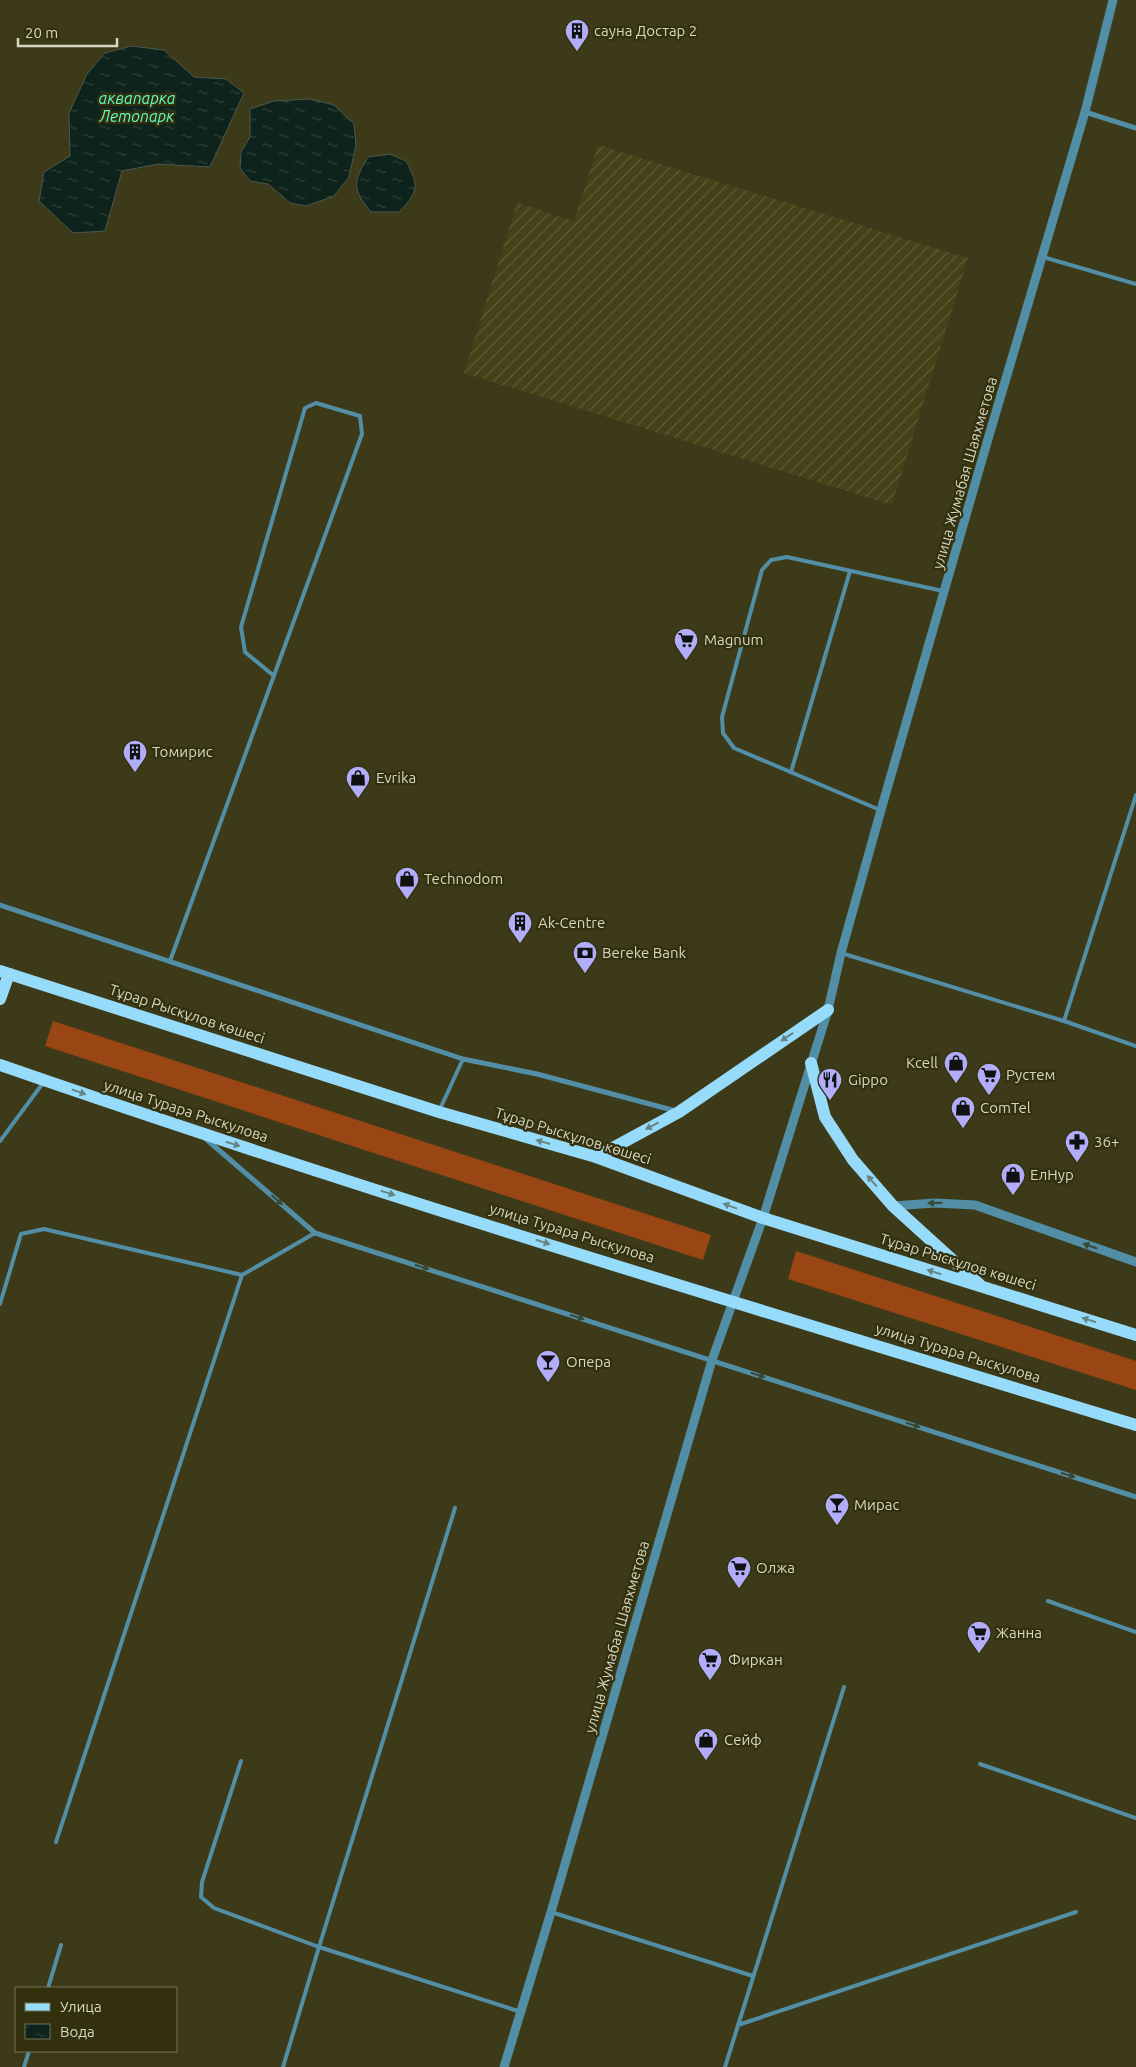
<svg xmlns="http://www.w3.org/2000/svg" width="1136" height="2067" viewBox="0 0 1136 2067" font-family="Ubuntu,sans-serif">
  <defs>
    <pattern id="industrial-furrows" width="10" height="10" patternUnits="userSpaceOnUse" patternTransform="scale(1.25)"><rect width="10" height="10" fill="#444218"/><path d="M-1 1l2-2M0 10L10 0M9 11l2-2" fill="none" stroke="#5e5d38"/></pattern>
    <pattern id="water-ripples" width="26" height="14" patternUnits="userSpaceOnUse" patternTransform="scale(1.25)"><rect width="26" height="14" fill="#0e231b"/><path d="M2 4q2-2 4 0t4 0M15 11q2-2 4 0t4 0" fill="none" stroke="#30423a"/></pattern>
  </defs>
  <rect width="100%" height="100%" fill="#3c3a18"/>
  <path fill="url(#industrial-furrows)" d="M598,145l370,113 -76,247 -428,-132 53,-170 57,18z"/>
  <g fill="#9a4614">
    <path d="M53,1021l658,214 -8,25 -658,-214z"/>
    <path d="M796,1251l340,110v29l-348,-111z"/>
  </g>
  <g fill="url(#water-ripples)" stroke="#4a594d">
    <path d="M131,46l33,4 30,27 32,2 18,14 -34,74 -52,-3 -36,7 -17,60 -32,2 -34,-32 5,-29 26,-16 -1,-43 18,-39 18,-21z"/>
    <path d="M311,99l23,6 20,19 2,21 -7,32 -15,19 -28,10 -16,-3 -22,-19 -18,-3 -10,-13 1,-16 9,-15v-28l24,-8z"/>
    <path d="M390,154l16,7c13,25 13,30 -7,51h-28c-19,-23 -18,-30 -3,-55z"/>
  </g>
  <g fill="none" stroke-linecap="round" stroke-linejoin="round">
    <g stroke="#528ea6" stroke-width="4">
      <path d="M1043,257l93,27"/>
      <path d="M791,772l59,-201"/>
      <path d="M880,810l-146,-62 -11,-15 -1,-16 40,-147 9,-10 16,-3 156,34"/>
      <path d="M841,953l223,68 72,25"/>
      <path d="M170,961l192,-527 -2,-18 -44,-13 -11,5 -64,219 4,25 29,24"/>
      <path d="M1064,1021l72,-226"/>
      <path d="M440,1109l23,-50"/>
      <path d="M0,1141l43,-58"/>
      <path d="M0,1304l21,-70 23,-5 198,46 73,-42"/>
      <path d="M455,1508l-136,439 202,65"/>
      <path d="M1048,1601l88,31"/>
      <path d="M241,1761l-39,121 -1,15 13,11 105,39 -36,120"/>
      <path d="M980,1764l156,54"/>
      <path d="M56,1842l186,-567"/>
      <path d="M551,1912l202,64"/>
      <path d="M48,1988l13,-43"/>
      <path d="M738,2025l338,-113"/>
      <path d="M24,2067l5,-16"/>
      <path d="M725,2067l119,-380"/>
    </g>
    <g stroke="#528ea6" stroke-width="5">
      <path d="M1085,112l51,16"/>
      <path d="M0,905l463,154 74,15 139,37"/>
      <path d="M206,1139l109,94 821,264"/>
    </g>
    <g stroke="#528ea6" stroke-width="9">
      <path d="M893,1206l42,-3 40,2 161,57"/>
      <path d="M504,2067l47,-155 161,-552 51,-142 65,-208 13,-57 40,-143 107,-371 97,-327 28,-112"/>
    </g>
    <g stroke="#96dcfa" stroke-width="12">
      <path d="M0,971l439,141 157,45 167,61 373,117"/>
      <path d="M0,999l9,-25"/>
      <path d="M811,1063l14,54 28,43 40,46 86,78"/>
      <path d="M0,1065c375,130 756,244 1136,360"/>
      <path d="M596,1157l83,-45 149,-102"/>
    </g>
  </g>
  <defs><path id="oneway-solid" d="M-6-.8H1V-3.2L6.5 0L1 3.2V.8H-6Z" transform="scale(1.25)"/></defs>
  <g fill="#648684">
    <use href="#oneway-solid" transform="translate(787 1037) rotate(146)"/>
    <use href="#oneway-solid" transform="translate(79 1092) rotate(19)"/>
    <use href="#oneway-solid" transform="translate(652 1126) rotate(152)"/>
    <use href="#oneway-solid" transform="translate(543 1142) rotate(-164)"/>
    <use href="#oneway-solid" transform="translate(233 1144) rotate(17)"/>
    <use href="#oneway-solid" transform="translate(872 1181) rotate(-131)"/>
    <use href="#oneway-solid" transform="translate(388 1193) rotate(17)"/>
    <use href="#oneway-solid" transform="translate(730 1206) rotate(-160)"/>
    <use href="#oneway-solid" transform="translate(543 1242) rotate(17)"/>
    <use href="#oneway-solid" transform="translate(934 1272) rotate(-163)"/>
    <use href="#oneway-solid" transform="translate(1089 1320) rotate(-163)"/>
  </g>
  <g fill="#3a4833">
    <use href="#oneway-solid" transform="translate(277 1200) rotate(41)"/>
    <use href="#oneway-solid" transform="translate(935 1203) rotate(179)"/>
    <use href="#oneway-solid" transform="translate(1090 1246) rotate(-161)"/>
    <use href="#oneway-solid" transform="translate(422 1267) rotate(18)"/>
    <use href="#oneway-solid" transform="translate(577 1317) rotate(18)"/>
    <use href="#oneway-solid" transform="translate(758 1375) rotate(18)"/>
    <use href="#oneway-solid" transform="translate(913 1425) rotate(18)"/>
    <use href="#oneway-solid" transform="translate(1068 1475) rotate(18)"/>
  </g>
  <defs>
    <symbol id="building-pin" viewBox="-11 -11 22 30"><path d="M0 17L-7.5 6A9.5 9.5 0 1 1 7.5 6Z" fill="#b2adf9" stroke="#32300d"/><path d="M-4-6H4V6H1V3H-1V6H-4ZM-2.5-4.3h1.7v1.8h-1.7ZM.8-4.3h1.7v1.8H.8ZM-2.5-1h1.7V.8h-1.7ZM.8-1h1.7V.8H.8Z" fill="#111"/></symbol>
    <symbol id="supermarket-pin" viewBox="-11 -11 22 30"><path d="M0 17L-7.5 6A9.5 9.5 0 1 1 7.5 6Z" fill="#b2adf9" stroke="#32300d"/><path d="M-6-5.5h2.5l.6 2H6L4.5 2H-2.5L-4.4-4H-6ZM-1.5 3.2a1.3 1.3 0 1 0 .1 0ZM3 3.2a1.3 1.3 0 1 0 .1 0Z" fill="#111"/></symbol>
    <symbol id="shop-pin" viewBox="-11 -11 22 30"><path d="M0 17L-7.5 6A9.5 9.5 0 1 1 7.5 6Z" fill="#b2adf9" stroke="#32300d"/><path d="M-5-2.5h2.3a2.7 3.5 0 0 1 5.4 0H5L5.5 6h-11ZM-1.5-2.5h3a1.5 2.3 0 0 0-3 0Z" fill="#111"/></symbol>
    <symbol id="bank-pin" viewBox="-11 -11 22 30"><path d="M0 17L-7.5 6A9.5 9.5 0 1 1 7.5 6Z" fill="#b2adf9" stroke="#32300d"/><path d="M-6-4H6V4H-6ZM0-2.3a2.3 2.3 0 1 0 0 4.6a2.3 2.3 0 1 0 0-4.6Z" fill="#111"/></symbol>
    <symbol id="restaurant-pin" viewBox="-11 -11 22 30"><path d="M0 17L-7.5 6A9.5 9.5 0 1 1 7.5 6Z" fill="#b2adf9" stroke="#32300d"/><path d="M-5-6h1v4h1v-4h1v4h1v-4h1v5L-1.5 .5V6h-2V.5L-5-1ZM5-6V6H3V1.5H1.5Q1.5-4 5-6Z" fill="#111"/></symbol>
    <symbol id="pharmacy-pin" viewBox="-11 -11 22 30"><path d="M0 17L-7.5 6A9.5 9.5 0 1 1 7.5 6Z" fill="#b2adf9" stroke="#32300d"/><path d="M-2-6h4v4h4v4h-4v4h-4v-4h-4v-4h4Z" fill="#111"/></symbol>
    <symbol id="bar-pin" viewBox="-11 -11 22 30"><path d="M0 17L-7.5 6A9.5 9.5 0 1 1 7.5 6Z" fill="#b2adf9" stroke="#32300d"/><path d="M-6-5H6L.8 .8V4.5H3.5V6h-7V4.5H-.8V.8Z" fill="#111"/></symbol>
  </defs>
  <g fill-rule="evenodd">
    <use href="#building-pin" x="563" y="17" width="28" height="38"/>
    <use href="#supermarket-pin" x="672" y="626" width="28" height="38"/>
    <use href="#building-pin" x="121" y="738" width="28" height="38"/>
    <use href="#shop-pin" x="344" y="764" width="28" height="38"/>
    <use href="#shop-pin" x="393" y="865" width="28" height="38"/>
    <use href="#building-pin" x="506" y="909" width="28" height="38"/>
    <use href="#bank-pin" x="571" y="939" width="28" height="38"/>
    <use href="#shop-pin" x="942" y="1049" width="28" height="38"/>
    <use href="#supermarket-pin" x="975" y="1061" width="28" height="38"/>
    <use href="#restaurant-pin" x="816" y="1066" width="28" height="38"/>
    <use href="#shop-pin" x="949" y="1094" width="28" height="38"/>
    <use href="#pharmacy-pin" x="1063" y="1128" width="28" height="38"/>
    <use href="#shop-pin" x="999" y="1161" width="28" height="38"/>
    <use href="#bar-pin" x="534" y="1348" width="28" height="38"/>
    <use href="#bar-pin" x="823" y="1491" width="28" height="38"/>
    <use href="#supermarket-pin" x="725" y="1554" width="28" height="38"/>
    <use href="#supermarket-pin" x="965" y="1619" width="28" height="38"/>
    <use href="#supermarket-pin" x="696" y="1646" width="28" height="38"/>
    <use href="#shop-pin" x="692" y="1726" width="28" height="38"/>
  </g>
  <g text-anchor="middle" stroke-width="4.5" stroke-linejoin="round" paint-order="stroke">
    <g font-size="15" fill="#d7d6c3" stroke="#32300d" text-anchor="start">
      <text x="594" y="36">сауна Достар 2</text>
      <text x="704" y="645">Magnum</text>
      <text x="152" y="757">Томирис</text>
      <text x="376" y="783">Evrika</text>
      <text x="424" y="884">Technodom</text>
      <text x="538" y="928">Ak-Centre</text>
      <text x="602" y="958">Bereke Bank</text>
      <text x="938" y="1068" text-anchor="end">Kcell</text>
      <text x="1006" y="1080">Рустем</text>
      <text x="848" y="1085">Gippo</text>
      <text x="980" y="1113">ComTel</text>
      <text x="1094" y="1147">36+</text>
      <text x="1030" y="1180">ЕлНур</text>
      <text x="566" y="1367">Опера</text>
      <text x="854" y="1510">Мирас</text>
      <text x="756" y="1573">Олжа</text>
      <text x="996" y="1638">Жанна</text>
      <text x="728" y="1665">Фиркан</text>
      <text x="724" y="1745">Сейф</text>
    </g>
    <g font-size="15" fill="#d7d6c3" stroke="#32300d">
      <text transform="translate(965 473) rotate(-74)" y="5">улица Жумабая Шаяхметова</text>
      <text transform="translate(187 1014) rotate(18)" y="5">Тұрар Рыскұлов көшесі</text>
      <text transform="translate(186 1111) rotate(18)" y="5">улица Турара Рыскулова</text>
      <text transform="translate(573 1136) rotate(17)" y="5">Тұрар Рыскұлов көшесі</text>
      <text transform="translate(572 1233) rotate(17)" y="5">улица Турара Рыскулова</text>
      <text transform="translate(958 1262) rotate(17)" y="5">Тұрар Рыскұлов көшесі</text>
      <text transform="translate(958 1353) rotate(17)" y="5">улица Турара Рыскулова</text>
      <text transform="translate(617 1637) rotate(-74)" y="5">улица Жумабая Шаяхметова</text>
    </g>
    <g font-size="16" font-style="italic" fill="#5ef9c3" stroke="#32300d">
      <text x="137" y="104">аквапарка<tspan x="137" dy="18">Летопарк</tspan></text>
    </g>
  </g>
  <rect x="15" y="1987" width="162" height="65" fill="#32300d" stroke="#747256"/>
  <rect x="25" y="2003" width="25" height="8" fill="#96dcfa" stroke="#747256"/>
  <text x="60" y="2012" font-size="15" fill="#d7d6c3">Улица</text>
  <rect x="25" y="2024" width="25" height="15" fill="url(#water-ripples)" stroke="#747256"/>
  <text x="60" y="2037" font-size="15" fill="#d7d6c3">Вода</text>
  <path d="M18 38v8h99v-8" fill="none" stroke="#d7d6c3" stroke-width="2.5"/>
  <text x="25" y="38" font-size="15" fill="#d7d6c3" stroke="#32300d" stroke-width="4" paint-order="stroke">20 m</text>
</svg>
